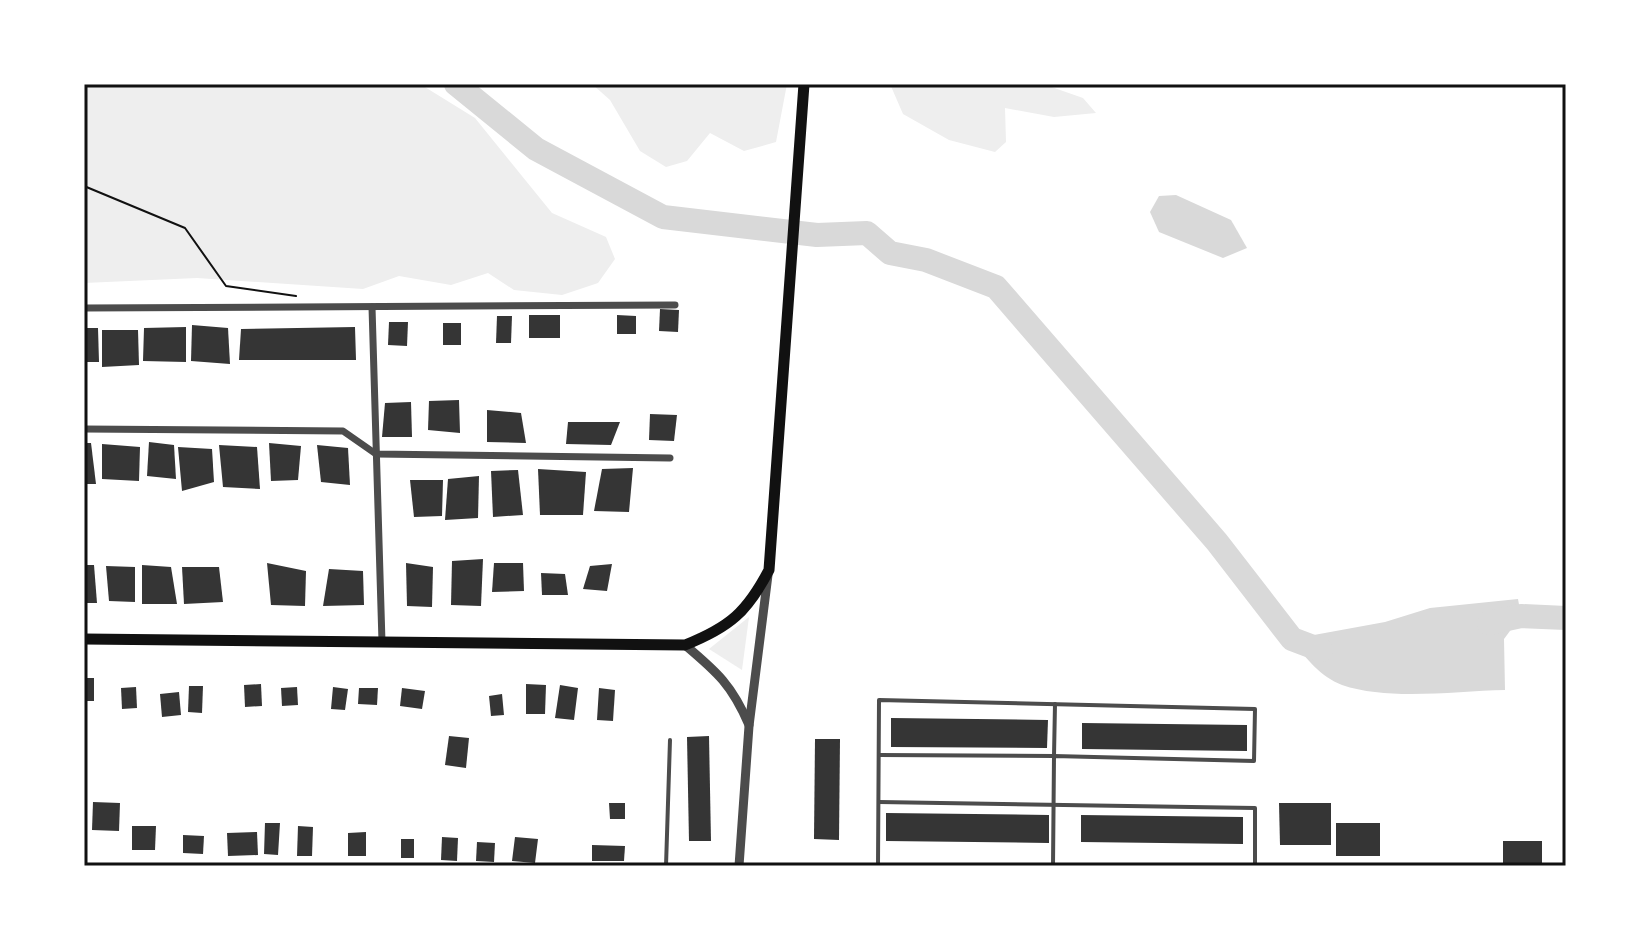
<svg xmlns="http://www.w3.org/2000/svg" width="1650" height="950" viewBox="0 0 1650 950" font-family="'Fira Sans Condensed',sans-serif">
  <rect width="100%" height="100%" fill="#fff"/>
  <g fill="#eee">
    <path d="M156,84h134l17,2 113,-2 55,34 77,95 54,24 9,22 -17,24 -36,12 -48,-5 -26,-17 -37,12 -52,-9 -36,13 -166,-11 -113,5v-198l18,2z"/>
    <path d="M592,84h195l-11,58 -32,9 -34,-18 -23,28 -21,6 -26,-16 -30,-51z"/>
    <path d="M890,84h153l40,14 13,15 -42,4 -49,-9 1,34 -11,10 -46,-12 -46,-26z"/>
    <path d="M749,617l-7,53 -33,-21z"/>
  </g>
  <g fill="#d9d9d9">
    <path d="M1176,195l55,25 16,28 -24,10 -64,-26 -9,-20 9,-16z"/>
    <path d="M1518,599l3,17 -17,23 1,51c-50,1 -116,11 -163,-5 -21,-8 -38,-28 -50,-46l93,-17 45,-14z"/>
  </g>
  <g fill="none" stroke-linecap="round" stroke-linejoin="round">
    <g stroke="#d9d9d9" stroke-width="24">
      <path d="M456,84l80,65 127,68 154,18 50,-2 23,20 36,7 70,27 221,255 75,97 29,11"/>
      <path d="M1489,623l32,-7 45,2"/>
    </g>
  </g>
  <g fill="#353535">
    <path d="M660,309l19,1 -1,22 -19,-1z"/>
    <rect x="529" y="315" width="31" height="23"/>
    <path d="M617,315l19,1v18h-19z"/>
    <path d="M497,316h15l-1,27h-15z"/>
    <path d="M389,322h19l-1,24 -19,-1z"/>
    <rect x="443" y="323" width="18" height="22"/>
    <path d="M192,325l36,3 2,36 -39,-3z"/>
    <path d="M186,327v35l-43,-1 1,-33z"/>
    <path d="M355,327l1,33h-117l2,-31z"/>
    <path d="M84,328h14l1,34h-15z"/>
    <path d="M102,330h36l1,35 -37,2z"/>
    <path d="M459,400l1,33 -32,-3 1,-29z"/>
    <path d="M411,402l1,35h-30l3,-34z"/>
    <path d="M487,410l34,3 5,30 -39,-1z"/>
    <path d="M650,414l27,1 -3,26 -25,-1z"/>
    <path d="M568,422h52l-9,23 -45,-1z"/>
    <path d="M149,442l25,3 2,34 -29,-3z"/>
    <path d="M84,443h7l5,41h-12z"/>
    <path d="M269,443l32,3 -3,34 -27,1z"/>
    <path d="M102,444l38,3 -1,34 -37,-2z"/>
    <path d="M219,445l38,2 3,42 -37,-2z"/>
    <path d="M317,445l31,3 2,37 -29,-3z"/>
    <path d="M178,447l34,2 2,33 -32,9z"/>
    <path d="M633,468l-4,44 -35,-1 8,-42z"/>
    <path d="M538,469l48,3 -3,43h-43z"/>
    <path d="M518,470l5,45 -30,2 -2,-46z"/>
    <path d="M479,476l-1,42 -33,2 3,-41z"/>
    <path d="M410,480h33l-1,36 -28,1z"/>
    <path d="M483,559l-2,47 -30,-1 1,-44z"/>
    <path d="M267,563l39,8 -1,35 -34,-1z"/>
    <path d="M406,563l27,4 -1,40 -25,-1z"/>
    <path d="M494,563h29l1,28 -32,1z"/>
    <path d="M612,564l-5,27 -24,-2 7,-23z"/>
    <path d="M84,565h10l3,38h-13z"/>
    <path d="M142,565l29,2 6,37h-35z"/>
    <path d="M106,566l29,1v35l-26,-1z"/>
    <path d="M182,567h37l4,35 -39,2z"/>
    <path d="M329,569l34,2 1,34 -41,1z"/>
    <path d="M541,573l24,1 3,21h-26z"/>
    <rect x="84" y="678" width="10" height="23"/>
    <path d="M261,684l1,22 -17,1 -1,-22z"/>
    <path d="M526,684l20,1 -1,29h-19z"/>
    <path d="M560,685l18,3 -4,32 -19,-2z"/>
    <path d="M189,686h14l-1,27 -14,-1z"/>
    <path d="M136,687l1,21 -15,1 -1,-21z"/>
    <path d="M297,687l1,18 -16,1 -1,-18z"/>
    <path d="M333,687l15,2 -3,21 -14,-1z"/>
    <path d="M359,688h19l-1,17 -19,-1z"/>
    <path d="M402,688l23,3 -3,18 -22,-3z"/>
    <path d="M599,688l16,2 -2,31 -16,-1z"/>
    <path d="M179,692l2,23 -19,2 -2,-23z"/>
    <path d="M502,694l2,21 -13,1 -2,-20z"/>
    <path d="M891,718l157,2 -1,28 -156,-1z"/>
    <path d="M1082,723l165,2v26l-165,-2z"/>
    <path d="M449,736l20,2 -3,30 -21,-3z"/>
    <path d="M709,736l2,105h-22l-2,-104z"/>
    <path d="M815,739h25l-1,101 -25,-1z"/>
    <path d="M93,802l27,1 -1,28 -27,-1z"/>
    <path d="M609,803h16v16h-15z"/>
    <path d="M1279,803h52v42h-51z"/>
    <path d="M886,813l163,2v28l-163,-2z"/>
    <path d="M1081,815l162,2v27l-162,-2z"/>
    <path d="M265,823h15l-2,32 -14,-1z"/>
    <rect x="1336" y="823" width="44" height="33"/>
    <path d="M132,826h24l-1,24h-23z"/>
    <path d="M298,826l15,1 -1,29h-15z"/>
    <path d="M257,832l1,23 -30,1 -1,-23z"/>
    <path d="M366,832v24h-18v-23z"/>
    <path d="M183,835l21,1 -1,18 -20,-1z"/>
    <path d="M442,837l16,1 -1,23 -16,-1z"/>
    <path d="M515,837l23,2 -3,24 -23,-2z"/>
    <rect x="401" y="839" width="13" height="19"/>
    <path d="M1503,841h39v25l-39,-1z"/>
    <path d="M477,842l18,1 -1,19 -18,-1z"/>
    <path d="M592,845l33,1 -1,15h-32z"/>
  </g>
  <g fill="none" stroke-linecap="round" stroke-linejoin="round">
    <path stroke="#111" stroke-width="2" d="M84,186l101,42 41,58 70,10"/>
    <g stroke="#4c4c4c" stroke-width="4">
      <path d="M879,755l175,1 1,-52"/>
      <path d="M879,802l376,6v58"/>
      <path d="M666,866l4,-126"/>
      <path d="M878,866l1,-166 376,9 -1,52 -200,-5 -1,110"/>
    </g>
    <g stroke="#4c4c4c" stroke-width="7">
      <path d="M372,307l10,335"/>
      <path d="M84,308l591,-3"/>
      <path d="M84,429l259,2 33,23 294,4"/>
    </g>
    <g stroke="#4c4c4c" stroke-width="9">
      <path d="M685,645c32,27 47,40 64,80"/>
      <path d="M739,866l10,-140 19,-151"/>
    </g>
    <path stroke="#111" stroke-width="11" d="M84,639l601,6c45,-18 62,-33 84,-75l35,-486"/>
  </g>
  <rect width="1650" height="950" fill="none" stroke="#ffffff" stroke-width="172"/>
  <rect x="86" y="86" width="1478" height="778" fill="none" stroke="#111" stroke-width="3"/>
</svg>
